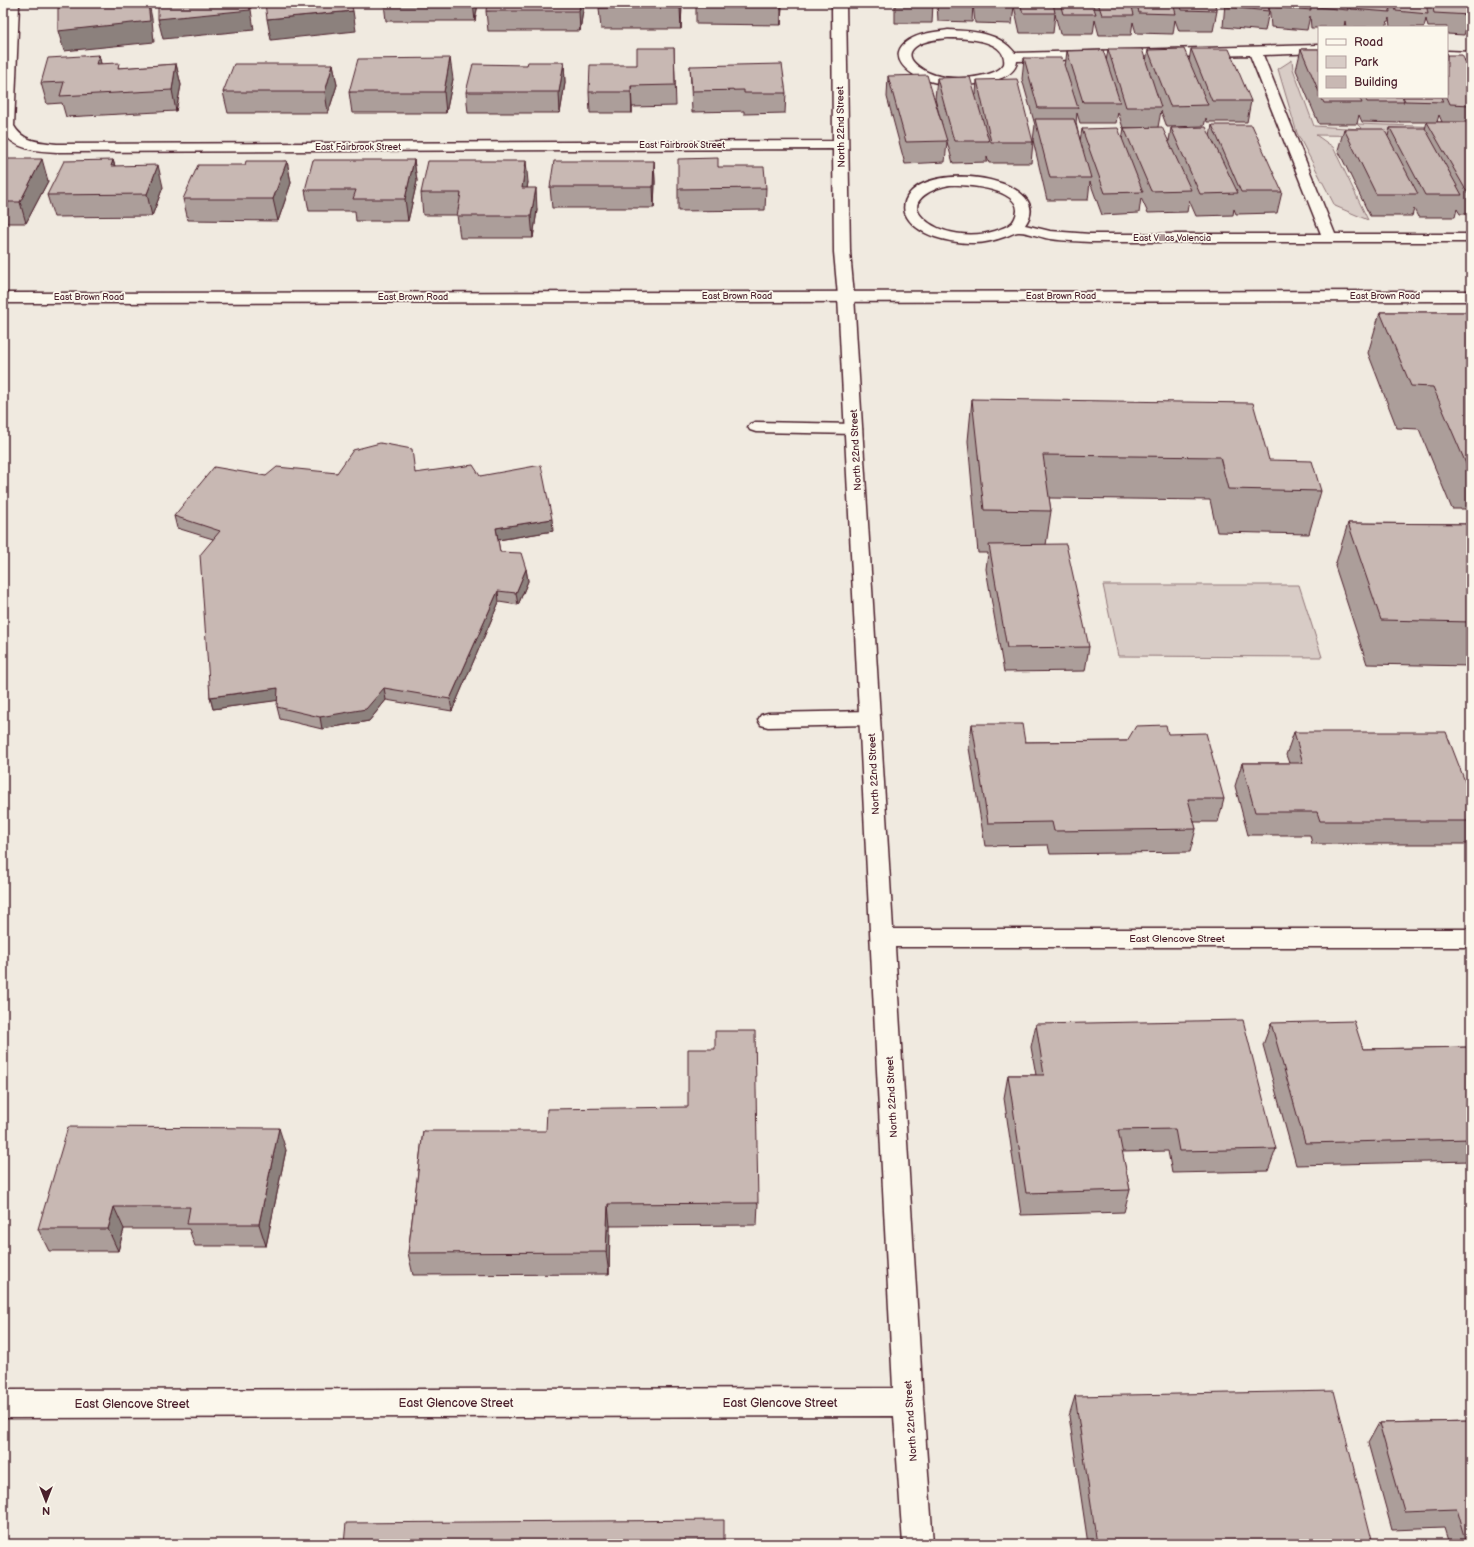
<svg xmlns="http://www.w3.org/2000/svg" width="1474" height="1547" viewBox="0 0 1474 1547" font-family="'Balsamiq Sans',sans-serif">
  <rect width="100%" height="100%" fill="#f0eae0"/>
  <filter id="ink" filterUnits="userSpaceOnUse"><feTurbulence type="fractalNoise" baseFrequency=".025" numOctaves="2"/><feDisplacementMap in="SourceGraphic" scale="8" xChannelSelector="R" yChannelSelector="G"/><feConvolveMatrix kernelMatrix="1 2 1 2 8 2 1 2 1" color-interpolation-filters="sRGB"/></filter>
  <g filter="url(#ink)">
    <g fill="#d8ccc6" stroke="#917678">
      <path d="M1292,60l1,9 21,57 48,3 -5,-5 114,4v9l-155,-2 17,12 35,73 -33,-14 -38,-73 -19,-64z"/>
      <path d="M1103,585h196l23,72 -204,-1z"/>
    </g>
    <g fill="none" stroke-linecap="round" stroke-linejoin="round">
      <defs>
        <g id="service">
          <path d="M948,30c24,1 51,2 67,23l304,-8v8l-56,2 72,179h136v8h-381c-13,-1 -26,-1 -39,-3 -10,-1 -24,-8 -33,-7 -3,0 -8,3 -11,4 -11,4 -22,7 -33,7 -22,0 -59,-6 -69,-30 -2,-7 0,-14 5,-20 30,-34 147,-11 115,32l25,6 40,3h231l-71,-179 -233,6c-1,12 -14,17 -24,20 -22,5 -45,6 -67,-1 -18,-5 -41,-25 -17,-40 11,-7 26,-8 39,-10zM948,38c15,0 60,1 56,26 -5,8 -15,10 -24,12 -14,3 -31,3 -45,-1 -12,-4 -37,-18 -17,-30 9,-5 20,-6 30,-7zM950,185c16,-1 79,4 65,33 -3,8 -13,10 -20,13 -22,7 -55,4 -72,-13 -19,-18 13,-31 27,-33z"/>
          <path d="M1447,51l24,1v8l-24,-1z"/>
          <path d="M756,422l98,2 6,2 2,3 -2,3 -6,2 -98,-2 -6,-2 -2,-3 2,-3z"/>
          <path d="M870,711l7,2 3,5 -3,5 -7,2 -102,2 -7,-2 -3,-5 3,-5 7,-2z"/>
        </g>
        <path id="minor" d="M7,3h10l2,2 -5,121c9,16 26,16 43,18l776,-3 -1,-138h14l4,249 4,44 39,633h578v18h-576l28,455 10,142h-30l-9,-128 -891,2v-28l890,-2 -55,-1092 -4,-44 -1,-103 -776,3c-20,-1 -42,-2 -54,-20v-76l2,-51z"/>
        <path id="secondary" d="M1471,291v10l-1468,2v-10z"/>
      </defs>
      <use href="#service" stroke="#4a1f2b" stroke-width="3"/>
      <use href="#minor" stroke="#4a1f2b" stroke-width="3"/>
      <use href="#secondary" stroke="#4a1f2b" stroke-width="3"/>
      <use href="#service" fill="#fbf7ec" fill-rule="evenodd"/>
      <use href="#minor" fill="#fbf7ec" fill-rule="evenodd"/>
      <use href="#secondary" fill="#fbf7ec" fill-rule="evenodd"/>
    </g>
    <g fill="#ac9e9a" stroke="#4a1f2b" fill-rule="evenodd">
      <path d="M384,3h94l-3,18h-89z"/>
      <path d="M584,3l-4,28h-92l-2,-20z"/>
      <path d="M682,3l-1,26h-80l-2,-21z"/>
      <path d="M696,3h86l-1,22 -85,-1z"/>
      <path d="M895,3h38l-1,20h-37z"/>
      <path d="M937,3h36l-1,19 -34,-1z"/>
      <path d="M973,3h241l3,8 -4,20h-34l-4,-11 -2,14 -37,-1 -3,-11 -2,13h-32l-4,-15 -2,14h-33l-5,-20 -2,19h-33l-6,-27 -2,18 -37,-1z"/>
      <path d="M1225,3h43l1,8 -4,20 -42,-4z"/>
      <path d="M1269,3h202v24l-2,-8 -5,16 -17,-1v-7h-19l-2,-8 -2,8h-34l-1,-9 -3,9h-40l-1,-6 -1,6h-25v1h-8l-1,-12 -3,14 -36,-3z"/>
      <path d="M674,48l2,58 -44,1v6h-42l-1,-21 48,-27z"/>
      <path d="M1108,49l38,12 2,-11 41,11 2,-12 60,52 -4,21h-40l-1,-4 -2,8 -37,1 -6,-16 -3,16 11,14 2,-13 39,8 2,-11 70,67 -5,21 -41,1 -2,-5 -1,6 -37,1 -7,-16 -2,12 -39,1 -7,-15 -2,15 -37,2 -12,-33 -2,18h-41l-14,-60 2,-15 -13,-46 2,-21 41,9 2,-16 39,11zM1118,112l5,16h27h-26l-2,12 -40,-11 -2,12 -4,-18 1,-10 3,10h36z"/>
      <path d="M1301,49h18v48h128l19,-35 2,-8h3v72h-1l1,2v86h-11l-3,-5 -2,8h-37l-4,-8 -2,7h-42l-32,-66 6,-21 44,7 2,-8 35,1 2,-7h-27l-1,-1v2l-37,-1 -3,-7 -2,9h-38l-23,-54zM1439,115l3,7h-5z"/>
      <path d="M99,55l2,9 19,4 56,-4 5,21 -5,26 -110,6 -4,-14 -15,1 -6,-21z"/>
      <path d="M564,62l1,21 -5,30h-92l-2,-21 61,-27z"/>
      <path d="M333,64l4,21 -9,28h-100l-5,-21z"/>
      <path d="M690,66l96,27 -1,20 -41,1v-3l-52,1 -1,-26z"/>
      <path d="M888,76l54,49 -7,-26 2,-21 39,17 1,-15 56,62 -2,21h-42l-2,-6v5l-34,1 -6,-21 -2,20 -40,2 -18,-67z"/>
      <path d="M453,79l-7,34h-94l-3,-21z"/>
      <path d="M3,159l45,22 -22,42h-23z"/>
      <path d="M113,160l2,6 48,21 -11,29 -98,1 -7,-22z"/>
      <path d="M414,160l3,21 -9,40h-52l-1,-10h-46l-4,-21z"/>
      <path d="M287,161l4,22 -13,38 -90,-1 -5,-21 62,-34z"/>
      <path d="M654,161l1,21 -1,26h-102l-2,-21z"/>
      <path d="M718,167l48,21 -1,22 -87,1v-22z"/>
      <path d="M528,182l-1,6 10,22 -4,28h-73l-3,-23h-34l-2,-22z"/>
      <path d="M1380,312h91v197h-19l-33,-80 -22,-1 -29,-75z"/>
      <path d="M972,399l297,61 52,31 -12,43 -92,-2 -7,-32 -161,-2 2,13 -5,34 43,102 -4,24 -81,1 -18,-103 2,-16h-10l-10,-112z"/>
      <path d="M337,473h78l65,3 73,55 -55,9 2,12 26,17 2,12 -10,24 -19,-3 -47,109 -66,-11 -17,21 -47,8 -42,-10 -3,-12 1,-7 -65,9 -3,-12 3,-158 -36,-11 -3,-12 92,-40z"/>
      <path d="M1348,523l123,1v142l-104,-2 -32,-98z"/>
      <path d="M972,724l53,18 102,-1 41,-7 56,65 -6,23h-24l2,7 -6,23 -140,2 -2,-9 -63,1 -16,-98z"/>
      <path d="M1294,732l177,65v45l-1,2h-158l-2,-9h-62l-13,-49 7,-23h47l-3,-8z"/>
      <path d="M1271,1023l92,26 108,-2v114l-175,4 -33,-120z"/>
      <path d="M1036,1024l240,125 -8,22 -96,2 -4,-22 -46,1 8,38 -6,22 -103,3 -17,-117 4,-23h28l-5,-28z"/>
      <path d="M423,1131l335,72 -1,22 -147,1 -1,48 -196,1 -5,-22z"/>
      <path d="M286,1150l-20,96h-71l-6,-17h-65l-6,22h-69l-11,-22z"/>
      <path d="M1075,1396l298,148h-285l-19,-128z"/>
      <path d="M1471,1421v123h-22l-5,-16 -52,2 -24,-87 11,-20z"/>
    </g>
    <g fill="#8c817d" stroke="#4a1f2b">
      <path d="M149,3l3,16 2,23 -90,9 -6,-20z"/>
      <path d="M250,3l4,27 -91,9 -5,-20z"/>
      <path d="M473,3h5l-3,18z"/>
      <path d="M580,3h4l-4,28 -1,-20z"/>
      <path d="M680,3h2l-1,26 -1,-21z"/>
      <path d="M781,3h1l-1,22z"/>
      <path d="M353,11l3,20 -85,9 -4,-21z"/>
      <path d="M99,55l5,21 -8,-12z"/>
      <path d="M450,58l3,21 -7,34 -2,-21z"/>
      <path d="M564,62l1,21 -5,30 -1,-21z"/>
      <path d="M176,64l5,21 -5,26 -4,-21z"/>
      <path d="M333,64l4,21 -9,28 -3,-21z"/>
      <path d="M631,86l1,21v6l-1,-21z"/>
      <path d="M42,159l6,22 -22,42 -6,-21z"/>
      <path d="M113,160l6,22 -8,-16z"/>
      <path d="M414,160l3,21 -9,40 -3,-22z"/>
      <path d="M287,161l4,22 -13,38 -5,-22z"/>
      <path d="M526,161l2,21 -4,28 -2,-22z"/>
      <path d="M654,161l1,21 -1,26 -1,-21z"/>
      <path d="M158,165l5,22 -11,29 -5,-22z"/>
      <path d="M536,188l1,22 -4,28 -2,-22z"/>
      <path d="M552,519l1,12 -55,9 -2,-12z"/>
      <path d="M526,569l2,12 -10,24 -2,-12z"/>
      <path d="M498,591l1,11 -47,109 -2,-12z"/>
      <path d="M278,688l3,12 -68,9 -3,-12z"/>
      <path d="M384,688l2,12 -17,21 -47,8 -2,-12z"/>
      <path d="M279,1128l7,22 -20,96 -7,-22z"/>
      <path d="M608,1204l2,22 -1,48 -3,-22z"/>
      <path d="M114,1207l10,22 -6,22 -10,-22z"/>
    </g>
    <g fill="#c8b8b3" stroke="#4a1f2b">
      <path d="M107,3h41l2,18 -92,10v-23z"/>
      <path d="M158,3h91l1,7 -92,9z"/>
      <path d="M265,3h86l2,8 -86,8z"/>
      <path d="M487,3h93l-1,8h-93z"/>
      <path d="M600,3h80v5h-81z"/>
      <path d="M696,3h85v2l-85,-1z"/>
      <path d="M977,3h37l1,1z"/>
      <path d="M1020,3h33l2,10h-32z"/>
      <path d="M1060,3h32l4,11h-33z"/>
      <path d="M1098,3h33l3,12h-32z"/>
      <path d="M1137,3h36l3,11 -37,-1z"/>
      <path d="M1180,3h34l3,8 -35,-1z"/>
      <path d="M1228,3h40l1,8 -42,-4z"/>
      <path d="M1275,3h35l1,7 -36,-3z"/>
      <path d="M1315,3h32l1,7 -32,-3z"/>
      <path d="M1351,3h38l1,9 -39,-3z"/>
      <path d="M1395,3h31l2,11 -32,-3z"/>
      <path d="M1432,3h35l3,12 -36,-2z"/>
      <path d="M637,48h37l1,37 -44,1v6h-42l1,-27h47z"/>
      <path d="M1108,49h34l19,58h-35z"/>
      <path d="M1184,49l24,56 -38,1 -22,-56z"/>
      <path d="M1191,49h38l22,52h-39z"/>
      <path d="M1301,49h18v43z"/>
      <path d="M1103,50l17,52h-37l-16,-51z"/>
      <path d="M1468,54h3v6z"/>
      <path d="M99,55l-3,9 23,-1 -1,5 58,-4 -4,26 -112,6 4,-14 -23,1 7,-25z"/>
      <path d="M1447,55h15l9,18v32l-21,-1 -3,-7z"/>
      <path d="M450,58l-6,34h-95l9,-33z"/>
      <path d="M1024,58h38l16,50h-40z"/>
      <path d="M528,62h36l-5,30h-93l7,-28 54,1z"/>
      <path d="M234,64h99l-8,28h-102z"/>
      <path d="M782,64l4,29h-42v-3l-52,1 -2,-25z"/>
      <path d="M927,75l20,66 -41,1 -18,-66z"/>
      <path d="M970,77l19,64h-35l-17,-63z"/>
      <path d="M1017,79l16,63h-42l-14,-62z"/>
      <path d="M1321,97h38l3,6h-38z"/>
      <path d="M1365,97h37l2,5h-37z"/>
      <path d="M1403,97h38l2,5 -38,-1z"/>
      <path d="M1035,119h39l17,59h-41z"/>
      <path d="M1427,122h40l4,6v64h-4z"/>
      <path d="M1212,125h40l30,67h-41z"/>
      <path d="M1162,127l29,63 -40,1 -27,-63z"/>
      <path d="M1206,127l32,66 -38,1 -29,-66z"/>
      <path d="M1118,128l25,64 -38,1 -23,-64z"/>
      <path d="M1390,128h35l37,67h-37z"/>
      <path d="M1344,129h40l34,65h-42z"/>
      <path d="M718,158v9h46l2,21 -88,1v-30z"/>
      <path d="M3,159h39l-22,43h-17z"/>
      <path d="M113,160l-2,6 47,-1 -11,29 -100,1 17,-34z"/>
      <path d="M313,160h101l-9,39h-52l3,-9h-51z"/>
      <path d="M246,161h41l-14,38h-90l15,-34h47z"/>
      <path d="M428,161h98l-4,27h14l-5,28h-74l4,-23h-40z"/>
      <path d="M554,161h100l-1,26h-103z"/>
      <path d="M1380,312h91v154h-4l-34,-79 -22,-1z"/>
      <path d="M972,399l281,4 16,57 43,1 9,30 -93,-2 -8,-32 -177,-2 8,56 -67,-1z"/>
      <path d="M380,443l32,6 3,24 58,-8 7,11 61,-11 11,54 -56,9 4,24 21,1 5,16 -10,24 -18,-2 -48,108 -66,-11 -18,21 -46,8 -43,-10 1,-19 -68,9 -10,-142 20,-24 -46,-15 40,-49 52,9 11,-9 60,6 16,-23z"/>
      <path d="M1348,523l123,1v98l-90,-2z"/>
      <path d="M1066,544l23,103 -82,1 -18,-103z"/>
      <path d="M972,724h50l3,18 102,-1 9,-15 30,-1 2,9 38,-1 18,66h-36l8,30 -142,2 -2,-9 -64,1z"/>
      <path d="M1294,732h152l25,65v24h-151l-3,-9h-62l-13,-49h61z"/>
      <path d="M1243,1020l33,129 -97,2 -4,-22 -57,1 12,60 -104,3 -18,-118h36l-8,-51z"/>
      <path d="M1354,1021l9,28 108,-2v92l-166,4 -34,-120z"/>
      <path d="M715,1031h40l3,172 -150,1 -2,48 -198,1 15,-122h123l1,-22 141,-2v-58h27z"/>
      <path d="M68,1127l211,1 -20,96h-72l3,-17h-76l-6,22h-70z"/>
      <path d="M1334,1391l39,153h-276l-22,-148z"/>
      <path d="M1471,1421v123h-4l-10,-35 -53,2 -25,-88z"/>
      <path d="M724,1520v24h-380l2,-21z"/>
    </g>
  </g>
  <g text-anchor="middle" stroke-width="3.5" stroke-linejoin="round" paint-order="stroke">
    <g font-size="9" fill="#4a1f2b" stroke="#fbf7ec">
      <text x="682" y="148">East Fairbrook Street</text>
      <text x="358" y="150">East Fairbrook Street</text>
      <text x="1172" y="241">East Villas Valencia</text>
      <text x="737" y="299">East Brown Road</text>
      <text x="1061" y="299">East Brown Road</text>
      <text x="1385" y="299">East Brown Road</text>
      <text x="89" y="300">East Brown Road</text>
      <text x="413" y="300">East Brown Road</text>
    </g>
    <g font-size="10" fill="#4a1f2b" stroke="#fbf7ec">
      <text transform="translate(840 127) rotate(-91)" y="4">North 22nd Street</text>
      <text transform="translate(855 450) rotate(-93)" y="4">North 22nd Street</text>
      <text transform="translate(873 774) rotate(-93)" y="4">North 22nd Street</text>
      <text x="1177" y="942">East Glencove Street</text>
      <text transform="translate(891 1097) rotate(-93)" y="4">North 22nd Street</text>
      <text transform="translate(910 1421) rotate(-94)" y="4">North 22nd Street</text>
    </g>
    <g font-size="12" fill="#4a1f2b" stroke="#fbf7ec">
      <text x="456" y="1407">East Glencove Street</text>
      <text x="780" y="1407">East Glencove Street</text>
      <text x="132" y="1408">East Glencove Street</text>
    </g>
  </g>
  <rect width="1474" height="1547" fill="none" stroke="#fbf7ec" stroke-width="16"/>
  <rect x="8" y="8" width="1458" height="1531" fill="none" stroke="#4a1f2b" stroke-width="1.5" filter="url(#ink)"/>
  <rect x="1318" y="26" width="130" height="72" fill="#fbf7ec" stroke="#b4a19f"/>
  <rect x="1326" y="39" width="20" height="6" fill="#fbf7ec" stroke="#b4a19f"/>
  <text x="1354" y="46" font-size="12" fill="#4a1f2b">Road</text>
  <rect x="1326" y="56" width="20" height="12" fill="#d8ccc6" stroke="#b4a19f"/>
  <text x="1354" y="66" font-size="12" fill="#4a1f2b">Park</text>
  <rect x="1326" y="76" width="20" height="12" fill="#c8b8b3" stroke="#b4a19f"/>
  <text x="1354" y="86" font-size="12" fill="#4a1f2b">Building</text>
  <g transform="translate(46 1501) rotate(180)" stroke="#fbf7ec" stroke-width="3" paint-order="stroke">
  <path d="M0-3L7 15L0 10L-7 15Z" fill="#4a1f2b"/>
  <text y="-6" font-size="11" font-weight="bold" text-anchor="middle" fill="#4a1f2b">N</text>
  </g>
</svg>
